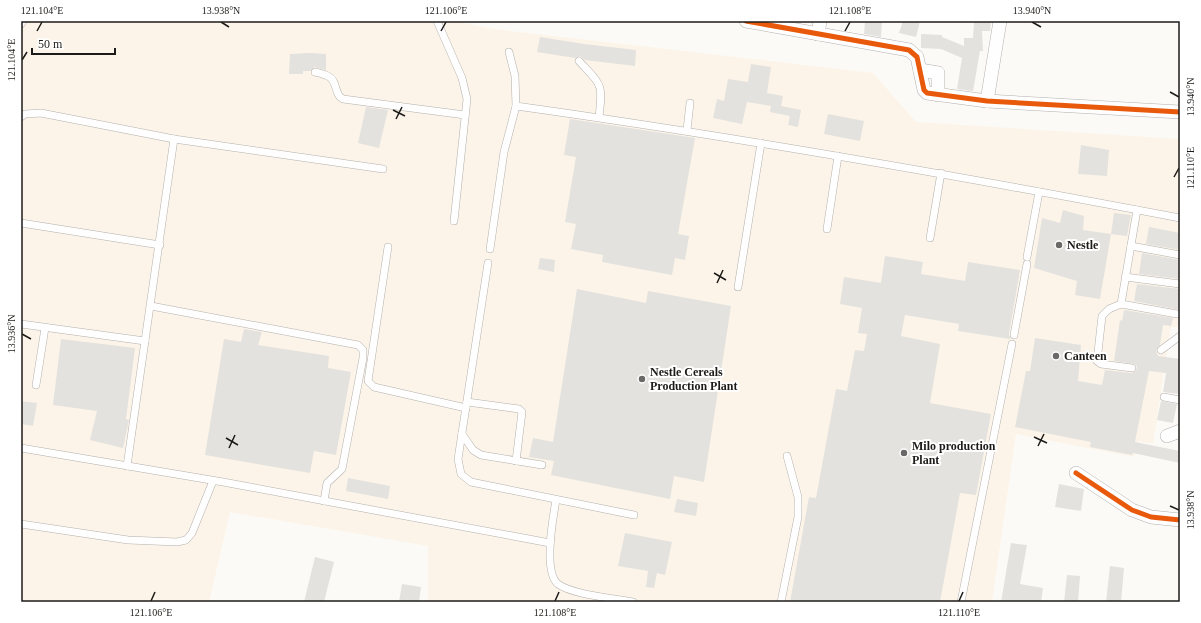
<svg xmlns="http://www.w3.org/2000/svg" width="1201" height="623" viewBox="0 0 1201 623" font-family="Georgia,serif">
  <rect width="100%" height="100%" fill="#fcfaf7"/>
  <path fill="#fcf4e8" d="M21,21h433l40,8 379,44 43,49 264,17v188h-9l-18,117 -15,-3 -4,16 -118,-23 -24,168h-564v-56l-198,-34 -21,90h-188z"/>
  <g fill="#e3e2df">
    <path d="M865,21h17l-1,16 -17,-3z"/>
    <path d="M903,21h17l-4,16 -17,-4z"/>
    <path d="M974,21h17l-1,10h-8l1,20h-3l-7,40 -16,-2 5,-31 -21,-9 -20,-1v-14l21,1v2l22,9v-8h9z"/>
    <path d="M540,37l44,7 52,6 -1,16 -50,-6 -5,-4 -5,2 -38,-6z"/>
    <path d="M310,53l16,1v16l-12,-3 -4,4h-7v3h-14l1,-20z"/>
    <path d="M751,64l20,3 -4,26 16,3 -2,10 20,4 -3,17 -10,-2 2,-9 -20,-4 1,-6 -24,-4 -5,22 -29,-6 4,-19 7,2 4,-22 20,3z"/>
    <path d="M366,107l22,3 -9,38 -21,-5z"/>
    <path d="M828,114l36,7 -4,20 -36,-7z"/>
    <path d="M570,119l125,19 -17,96 11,2 -4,24 -10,-2 -3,17 -70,-13 1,-7 -32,-6 5,-25 -11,-2 11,-65 -12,-2z"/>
    <path d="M1081,145l28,5 -2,26 -29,-2z"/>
    <path d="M1063,210l21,6 -1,14 28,4 -11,65 -25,-4 2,-14 -43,-13 8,-50 18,5z"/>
    <path d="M1114,213l17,2 -4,21 -16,-2z"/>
    <path d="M1149,227l31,6v17l-34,-6z"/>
    <path d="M1142,253l38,7v19l-41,-5z"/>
    <path d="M885,256l38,6 -2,12 44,7 3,-19 52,8 -11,64 1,5 -52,-8 1,-7 -54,-9 -4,21 39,8 -10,59 61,11 -15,81 -16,-2 -20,109h-150l19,-105 7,1 20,-109 11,2 8,-41 9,1 3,-17 -9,-1 4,-25 -22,-4 4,-27 37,6z"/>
    <path d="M540,258l15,2 -1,12 -16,-3z"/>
    <path d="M1137,284l43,5v21l-46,-9z"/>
    <path d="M577,289l69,14 2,-12 83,15 -27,176 -30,-6 -4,23 -119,-24 3,-14 -25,-4 4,-19 20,4z"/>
    <path d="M1124,310l49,8 -2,8 -8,-1 -3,20 -4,5 2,6 22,3v35l-17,-2 3,-19 -17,-2 -14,71 45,9v12l-47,-10 -1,2 -42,-8 1,-5 -76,-15 11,-56h4l5,-33 46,7 -3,36 24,4 3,-15 26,3 5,-2 1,-5 -2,-2 -21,-3 6,-41 2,1z"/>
    <path d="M244,329l18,3 -4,13 71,11 -1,12 23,4 -15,83 -22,-4 -4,22 -105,-18 19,-116 17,3z"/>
    <path d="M61,339l74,9 -9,71 3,1 -6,28 -33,-8 7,-29 -44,-6z"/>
    <path d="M21,401l16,2 -4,23 -12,-2z"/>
    <path d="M1161,401l16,3 -4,19 -16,-3z"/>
    <path d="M348,478l42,8 -2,13 -42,-8z"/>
    <path d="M1059,484l25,5 -3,22 -26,-4z"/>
    <path d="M677,499l21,4 -2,13 -22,-4z"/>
    <path d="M625,533l47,9 -7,33 -8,-2 -3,15 -8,-1 2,-16 -30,-5z"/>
    <path d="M1011,543l16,2 -7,39 23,4 -2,14h-40z"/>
    <path d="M315,557l19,5 -10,40h-20z"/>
    <path d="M1110,566l14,2 -3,34h-15z"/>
    <path d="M1067,575l13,1 -2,26h-14z"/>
    <path d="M402,584l19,3 -2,15h-20z"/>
  </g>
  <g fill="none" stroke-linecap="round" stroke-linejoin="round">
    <defs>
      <g id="service">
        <path d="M437,21l25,57 5,21 -13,122"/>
        <path d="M21,24l2,-3"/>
        <path d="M509,52l6,24 1,30"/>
        <path d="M579,61c23,25 24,22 20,56"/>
        <path d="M315,72c4,1 9,2 13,4 10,5 6,19 15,23l122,16"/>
        <path d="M21,117l4,-3 16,-1 133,26 209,30"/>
        <path d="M687,130l3,-27"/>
        <path d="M1137,210l-16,94 56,10"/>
        <path d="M21,223l139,22"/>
        <path d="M827,229l11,-73"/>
        <path d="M930,238l11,-65"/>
        <path d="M1131,246l49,9"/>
        <path d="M388,247l-20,134 6,6 92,21"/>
        <path d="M490,249l14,-97 12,-46c222,31 443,70 664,112"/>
        <path d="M1027,257l12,-65"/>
        <path d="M488,263l-30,196 3,15 10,8 163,33"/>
        <path d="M1125,277l55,7"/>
        <path d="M738,287l23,-144"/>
        <path d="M1121,304l-12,5 -7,7 -5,45 4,3 31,4"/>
        <path d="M151,306l207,39 5,5v8l-21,111 -15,14 -3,18"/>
        <path d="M21,324l124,17"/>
        <path d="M1014,335l13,-71"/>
        <path d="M1161,350l19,-14"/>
        <path d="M36,385l9,-57"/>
        <path d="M1164,397l16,3"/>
        <path d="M467,402l52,7 3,3 -6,49"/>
        <path d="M462,434l11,16 8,5 61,10"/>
        <path d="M21,448l202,34 327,61"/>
        <path d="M127,466l47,-327"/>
        <path d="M556,500c-3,17 -13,72 2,84 15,11 56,14 75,18"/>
        <path d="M21,524l107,16 49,2 9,-2 6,-7 21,-52"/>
        <path d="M781,602l17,-85v-20l-11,-41"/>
        <path d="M961,602l51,-258"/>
      </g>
      <g id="minor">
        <path d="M746,21l163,29 8,7 7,33 3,3 60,8 193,11"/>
        <path d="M818,34l2,-13"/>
        <path d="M920,70l18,3v22"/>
        <path d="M987,101l13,-80"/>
        <path d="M1167,436l13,-5"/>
        <path d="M1076,473l56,37 19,7 29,3"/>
      </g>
    </defs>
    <use href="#service" stroke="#b2b0ae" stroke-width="8"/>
    <use href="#minor" stroke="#b2b0ae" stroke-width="14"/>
    <use href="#service" stroke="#fffefe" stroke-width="7"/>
    <use href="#minor" stroke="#fffefe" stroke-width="13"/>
    <defs>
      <g id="cycleway">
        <path d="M746,21l163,29 8,7 7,33 3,3 60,8 193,11"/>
        <path d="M1076,473l56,37 19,7 29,3"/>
      </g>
    </defs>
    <use href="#cycleway" stroke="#fff" stroke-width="8"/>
    <use href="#cycleway" stroke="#e8590c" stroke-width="5"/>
  </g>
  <path fill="none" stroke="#1d1b19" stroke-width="1.5" d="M221,22l8,5M1032,22l9,5M37,31l5,-9M441,31l5,-9M845,31l5,-9M22,60l5,-8M1170,92l9,5M393,110l12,6M396,119l6,-12M1174,177l5,-9M714,273l12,7M717,283l6,-13M22,334l9,5M1034,437l13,6M226,438l12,7M1038,446l6,-12M229,448l6,-13M1170,506l9,4M151,601l4,-9M555,601l4,-9M959,601l4,-9"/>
  <g fill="#6b6967" stroke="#fff" stroke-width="1.5">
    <circle cx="1059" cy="245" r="4"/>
    <circle cx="1056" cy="356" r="4"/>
    <circle cx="642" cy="379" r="4"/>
    <circle cx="904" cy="453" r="4"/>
  </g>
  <g text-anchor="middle" stroke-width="4" stroke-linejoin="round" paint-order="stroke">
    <g font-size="12" font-weight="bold" fill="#1d1b19" stroke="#fff" text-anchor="start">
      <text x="1067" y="249">Nestle</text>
      <text x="1064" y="360">Canteen</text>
      <text x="650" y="376">Nestle Cereals<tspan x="650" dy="14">Production Plant</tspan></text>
      <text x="912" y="450">Milo production<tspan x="912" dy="14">Plant</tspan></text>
    </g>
  </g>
  <rect width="1201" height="623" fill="none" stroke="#ffffff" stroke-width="44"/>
  <path d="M32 48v6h83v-6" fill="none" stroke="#1d1b19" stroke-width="2"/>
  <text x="38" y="48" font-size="12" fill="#1d1b19" stroke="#ffffff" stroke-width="3" paint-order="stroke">50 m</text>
  <rect x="22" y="22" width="1157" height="579" fill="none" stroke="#1d1b19" stroke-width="1.5"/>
  <g font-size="10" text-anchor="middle" fill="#1d1b19">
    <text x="42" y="14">121.104°E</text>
    <text x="221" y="14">13.938°N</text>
    <text x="446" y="14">121.106°E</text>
    <text x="850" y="14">121.108°E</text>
    <text x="1032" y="14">13.940°N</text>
    <text transform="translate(11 60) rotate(-90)" y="4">121.104°E</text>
    <text transform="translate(1190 97) rotate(-90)" y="4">13.940°N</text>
    <text transform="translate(1190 168) rotate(-90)" y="4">121.110°E</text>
    <text transform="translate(11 334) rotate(-90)" y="4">13.936°N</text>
    <text transform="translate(1190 510) rotate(-90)" y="4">13.938°N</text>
    <text x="151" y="616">121.106°E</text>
    <text x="555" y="616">121.108°E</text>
    <text x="959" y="616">121.110°E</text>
  </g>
</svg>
